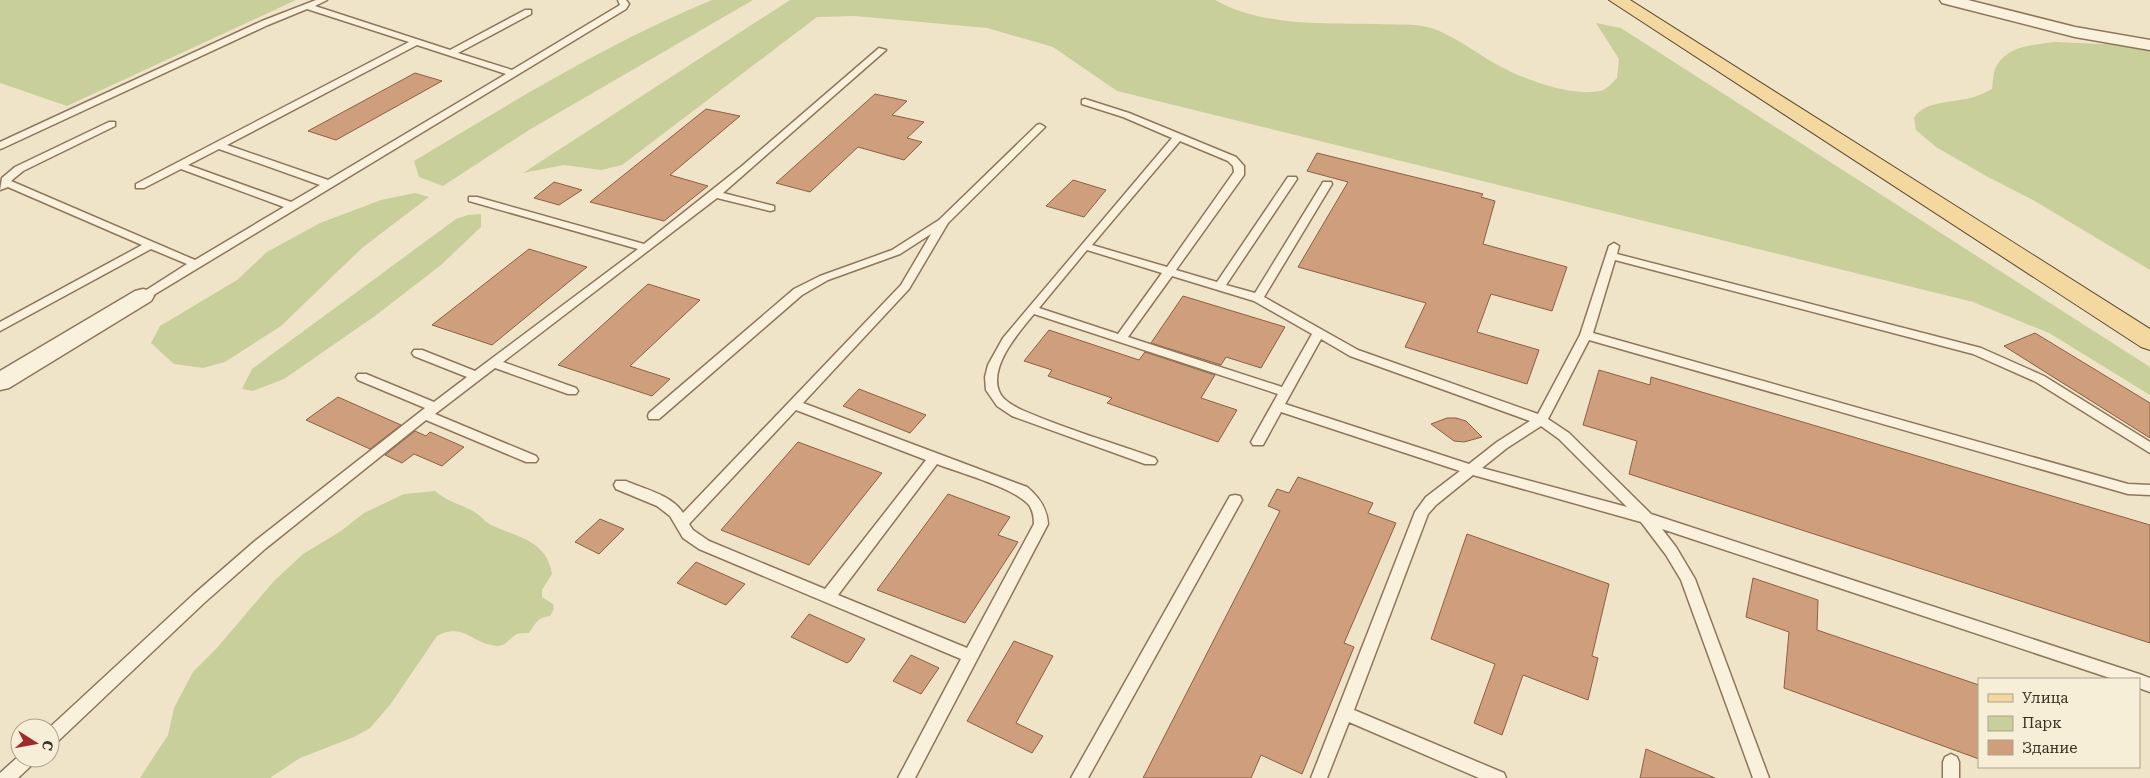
<svg xmlns="http://www.w3.org/2000/svg" width="2150" height="778" viewBox="0 0 2150 778" font-family="'Roboto Serif',serif">
  <rect width="100%" height="100%" fill="#f0e4c8"/>
  <g fill="#c9cf9b">
    <path d="M0,0h296l-229,106 -67,-23z"/>
    <path d="M712,0h41l-224,130 -86,56 -24,-9 -5,-16c97,-58 193,-118 298,-161z"/>
    <path d="M790,0h425c48,27 110,23 163,24 16,1 38,-1 53,4 24,8 42,23 63,35 26,15 80,36 109,27 5,-2 10,-8 14,-12l2,-19 -23,-36 25,5 529,339v28l-101,-62 -76,-31 -856,-211 -64,-44 -66,-19 -132,-12 -38,1 -195,148 -21,5 -37,-5 -41,8z"/>
    <path d="M2054,42l75,3 21,3v222l-117,-70 -47,-24 -50,-29 -20,-17 -2,-12c10,-18 41,-15 60,-21 6,-2 12,-5 18,-8 1,-7 1,-18 5,-24 12,-20 37,-20 57,-23z"/>
    <path d="M415,193l14,4 -67,51 -81,78 -56,36 -22,6 -29,-4 -23,-21 9,-17 77,-46 30,-28 53,-29 61,-23z"/>
    <path d="M481,214v13l-40,38 -66,51 -91,63 -31,12 -11,-2 10,-20 204,-150 12,-4z"/>
    <path d="M435,491c12,11 27,13 41,22 5,3 9,9 15,12 26,12 56,15 61,49l-10,16v7l11,7 1,5 -4,7c-12,1 -15,8 -21,17 -3,0 -9,0 -12,1 -8,4 -10,12 -20,12 -26,-2 -33,-24 -60,-10l-47,69 -20,23 -16,9 -54,21 -30,20h-130l28,-43 6,-27 19,-36 23,-23 58,-68 29,-27 38,-23 23,-18 40,-19z"/>
  </g>
  <g fill="#cf9f7d" stroke="#8d5f41">
    <path d="M415,73l27,8 -106,59 -28,-9z"/>
    <path d="M875,94l32,7 -15,14 32,7 -17,16 15,4 -18,18 -46,-13 -48,45 -34,-9z"/>
    <path d="M706,109l34,7 -70,59 38,11 -44,35 -74,-19z"/>
    <path d="M1317,153l166,41 -2,3 14,4 -12,43 84,23 -15,44 -61,-17 -14,38 62,18 -12,34 -122,-37 21,-44 -128,-36 50,-85 -41,-11z"/>
    <path d="M1073,180l33,10 -22,27 -38,-11z"/>
    <path d="M554,182l28,8 -23,15 -25,-7z"/>
    <path d="M529,249l58,18 -95,78 -60,-20z"/>
    <path d="M648,284l52,16 -70,66 40,13 -18,17 -94,-31z"/>
    <path d="M1183,296l102,31 -24,41 -35,-11 -5,8 -70,-22z"/>
    <path d="M1049,330l90,30 6,-8 70,23 -14,23 36,12 -19,32 -111,-39 5,-5 -64,-22 4,-6 -28,-9z"/>
    <path d="M2035,333l115,70v35l-146,-92z"/>
    <path d="M1599,370l51,15 1,-8 499,148v118l-521,-169 8,-33 -54,-16z"/>
    <path d="M859,389l67,26 -16,18 -67,-27z"/>
    <path d="M338,397l63,28 -31,24 -64,-29z"/>
    <path d="M1447,418h9l10,3 16,16 -18,5 -10,-1 -23,-17z"/>
    <path d="M415,431l11,5 4,-4 34,15 -22,19 -28,-12 -12,9 -17,-8z"/>
    <path d="M798,442l84,31 -73,92 -88,-35z"/>
    <path d="M1298,477l75,26 -5,10 28,10 -52,120 10,4 -52,127 -41,-19 -10,23h-108l137,-267 -12,-5 9,-17 12,4z"/>
    <path d="M948,494l62,23 -12,18 20,7 -53,81 -88,-33z"/>
    <path d="M600,519l24,10 -25,25 -24,-12z"/>
    <path d="M1467,534l142,50 -17,72 6,2 -10,42 -65,-25 -21,60 -28,-12 21,-59 -64,-25z"/>
    <path d="M696,562l49,22 -19,21 -49,-22z"/>
    <path d="M1753,578l65,22 -1,30 162,55v74l-195,-71 5,-56 -43,-15z"/>
    <path d="M809,614l56,25 -15,22 -3,2 -56,-26z"/>
    <path d="M1014,641l39,15 -37,67 27,13 -11,17 -65,-32z"/>
    <path d="M911,655l28,13 -18,26 -28,-13z"/>
    <path d="M1646,749l69,29h-75z"/>
  </g>
  <g fill="none" stroke-linecap="round" stroke-linejoin="round">
    <defs>
      <g id="lane">
        <path d="M316,0h11l-12,6 135,44 75,-40h6v4l-73,39 54,17 108,-65 -2,-5h8l3,4 -3,5 -479,290 -4,1 -6,-4 50,-32 -36,-15 -151,82v-9l142,-77 -134,-58 -8,3 2,-12 13,-11 94,-45h6v4l-92,45 -12,10 184,79 89,-53 -103,-38 -37,19h-8v-4l273,-142 -102,-33 -39,16 -265,123 -3,1v-7l262,-121zM417,45l89,29 -178,106 -101,-35zM219,149l101,36 -29,17 -103,-37z"/>
        <path d="M879,48l7,2 -163,143 51,13v4l-4,1 -53,-13 -214,164 73,26 2,3 -2,3h-8l-73,-26 -60,46 101,42 2,3 -2,3h-10l-100,-42 -161,129 -61,54 -148,140 -6,2 -1,-17 145,-134 61,-53 170,-133 -67,-28 -2,-3 2,-3h8l68,28 33,-25 -53,-21 -2,-3 2,-3h8l53,21 163,-122 -169,-48v-4h8l167,47 98,-78z"/>
        <path d="M1085,99l44,14 107,44 8,9v9l-68,95 41,12 71,-105h8l1,2 -71,106 29,8 67,-109 1,-2h8l1,2 -68,113 94,53 180,64 42,-79 29,-89 5,-3 5,3 -2,8 364,94 63,28 106,66v11l-114,-71 -63,-28 -358,-94 -22,73 535,151 22,1v10l-22,-1 -539,-154 -41,79 21,14 82,81 488,160 11,4v14l-11,-4v-9h-26l-451,-150 14,18 19,32 74,199h-16l-72,-198 -15,-25 -25,-33 -168,-47 -37,30 -8,9 -74,196 150,63 2,5h-27l-130,-56 -22,56h-16l104,-266 11,-15 34,-26 -179,-59 -18,33h-10l-2,-3 27,-48 -244,-80c-15,18 -45,52 -35,77 3,9 15,15 23,19 43,19 89,32 133,48l2,3 -2,3h-10l-133,-48 -15,-10 -11,-16 -1,-13 3,-12 15,-27 169,-200 -49,-21 -41,-13v-4zM1180,141l48,20 5,5 1,6 -67,95 -75,-22zM1087,250l75,23 -44,61 -79,-26zM1172,276l82,25 58,33 -30,53 -154,-50zM1321,339l29,17 180,65 -33,21 -28,22 -184,-60zM1541,426l18,13 68,68 -145,-39 25,-20z"/>
        <path d="M1040,124l5,3 -2,2 -95,94 -39,66 -106,114 224,84c12,10 20,21 21,37l-133,254h-17l63,-119 -262,-110 -16,-11 -13,-22 -13,-10 -41,-17 -2,-4 2,-4h10c18,8 46,14 57,32l218,-228 30,-51 -31,20 -72,26 -26,15 -143,124h-10l-1,-3 1,-3 145,-124 26,-13 72,-26 47,-30 98,-95zM796,410l130,50 -101,129 -116,-48 -16,-11 -4,-6zM937,464c23,9 78,24 92,41 4,6 5,12 5,19l-67,124 -129,-53z"/>
        <path d="M1235,495l5,1 2,4 -154,278h-17l159,-282z"/>
        <path d="M1951,754l6,3 2,5v16h-16v-16l2,-5z"/>
        <path d="M20,755v3h16l-2,5 -16,15h-18v-5z"/>
      </g>
      <g id="street">
        <path d="M1940,0h28l107,27 75,13v10l-75,-13 -133,-34z"/>
        <path d="M143,289l8,2 3,5 -3,5 -142,87 -9,2v-19l135,-80z"/>
      </g>
      <path id="primary" d="M1609,0h21l520,329v21l-9,-3z"/>
    </defs>
    <use href="#lane" stroke="#8d765c" stroke-width="3"/>
    <use href="#street" stroke="#8d765c" stroke-width="3"/>
    <use href="#primary" stroke="#5b4430" stroke-width="2"/>
    <use href="#lane" fill="#faf1dc" fill-rule="evenodd"/>
    <use href="#street" fill="#faf1dc" fill-rule="evenodd"/>
    <use href="#primary" fill="#f3d9a0" fill-rule="evenodd"/>
  </g>
  <rect x="1978" y="678" width="162" height="90" fill="#f7eed8" stroke="#ada18e"/>
  <rect x="1988" y="694" width="25" height="8" fill="#f3d9a0" stroke="#ada18e"/>
  <text x="2022" y="703" font-size="15" fill="#3d2e20">Улица</text>
  <rect x="1988" y="716" width="25" height="15" fill="#c9cf9b" stroke="#ada18e"/>
  <text x="2022" y="728" font-size="15" fill="#3d2e20">Парк</text>
  <rect x="1988" y="740" width="25" height="15" fill="#cf9f7d" stroke="#ada18e"/>
  <text x="2022" y="753" font-size="15" fill="#3d2e20">Здание</text>
  <g transform="translate(35 743) rotate(101)"><circle r="24" fill="#f7eed8" stroke="#ada18e"/>
  <path d="M0-4L9 19L0 12L-9 19Z" fill="#9e2a2b"/>
  <text y="-8" font-size="14" font-weight="bold" text-anchor="middle" fill="#3d2e20">С</text>
  </g>
</svg>
